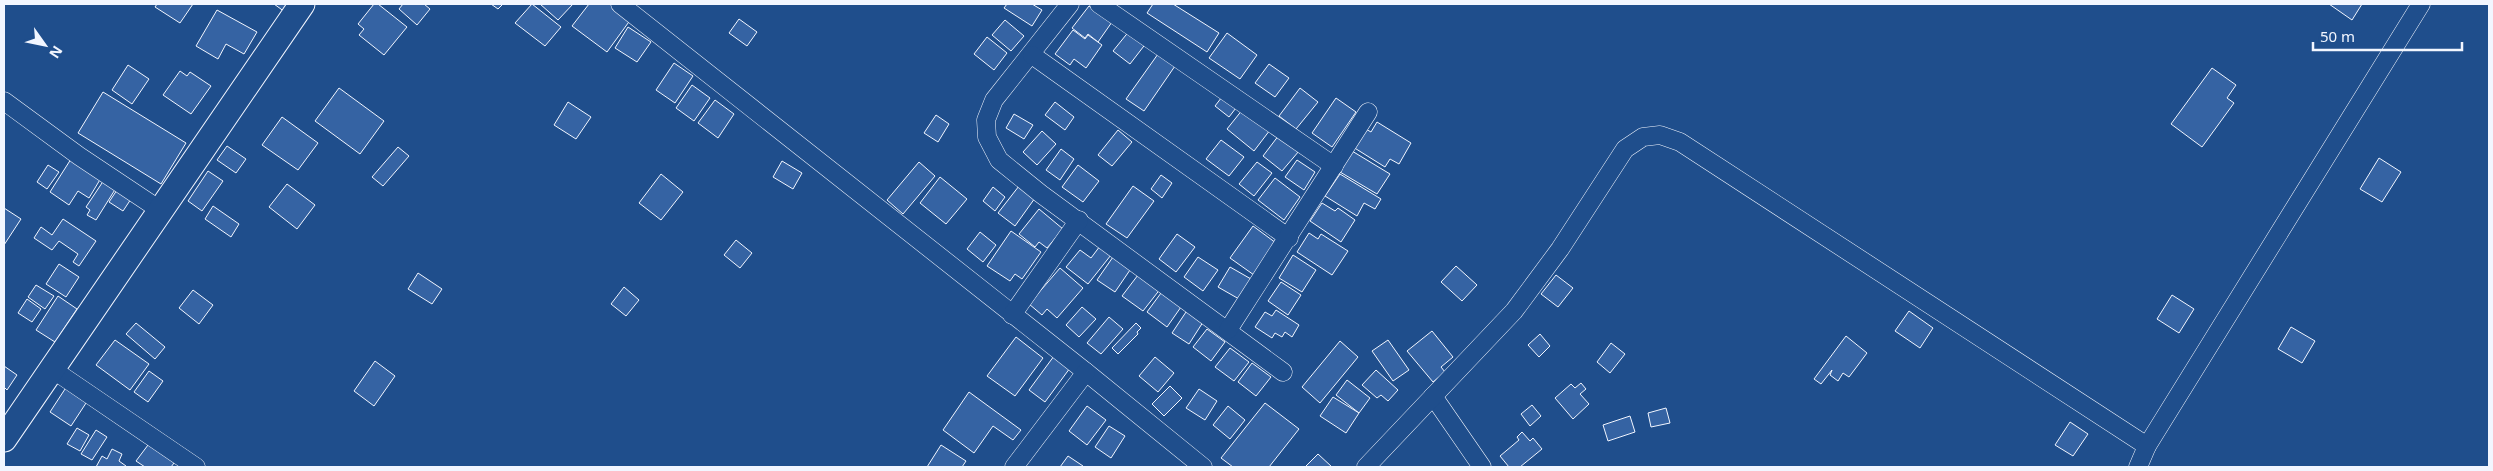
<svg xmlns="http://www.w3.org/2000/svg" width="2493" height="471" viewBox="0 0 2493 471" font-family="'Noto Sans',sans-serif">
  <rect width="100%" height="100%" fill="#1f4e8c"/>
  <g fill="#3563a3" stroke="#f2f6ff">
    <path d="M157,4h36l-13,19 -25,-16z"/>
    <path d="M274,4h17l-6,8z"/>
    <path d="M374,4h4l29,23 -23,28 -25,-20 5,-6 -6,-5z"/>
    <path d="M403,4h21l6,5 -13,16 -18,-16z"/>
    <path d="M491,4h12l-5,5z"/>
    <path d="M532,4l29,23 -16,19 -30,-23z"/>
    <path d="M540,4h33l-15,16z"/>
    <path d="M589,4h22l20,15 -24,33 -35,-26z"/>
    <path d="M1007,4h25l10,6 -10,16 -28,-18z"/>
    <path d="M1153,4h20l46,29 -12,19 -60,-39z"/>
    <path d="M2329,4h33l-10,16z"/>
    <path d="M1089,6l23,16 -14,20 -10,-8 -3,4 -13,-10z"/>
    <path d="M217,10l40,22 -13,22 -18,-10 -8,15 -22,-13z"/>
    <path d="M739,19l18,13 -10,14 -18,-13z"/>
    <path d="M1005,20l19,16 -13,15 -19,-16z"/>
    <path d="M628,27l23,15 -14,20 -22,-14z"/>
    <path d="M1073,30l12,9 3,-4 14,10 -16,23 -12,-9 -4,6 -15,-11z"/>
    <path d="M1130,30l17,12 -17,22 -17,-13z"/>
    <path d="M1227,33l30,22 -17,24 -31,-21z"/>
    <path d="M987,37l20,16 -13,17 -20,-16z"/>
    <path d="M1158,54l17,12 -31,45 -18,-12z"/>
    <path d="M674,63l19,13 -18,27 -19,-13z"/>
    <path d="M1269,64l20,14 -14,19 -20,-14z"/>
    <path d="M128,65l21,14 -17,25 -20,-14z"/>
    <path d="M2212,68l24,17 -9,13 7,5 -32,44 -31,-23z"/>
    <path d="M180,71l7,5 3,-4 21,14 -20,28 -28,-19z"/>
    <path d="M692,85l18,13 -16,23 -18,-13z"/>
    <path d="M339,88l45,33 -24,33 -45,-33z"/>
    <path d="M1300,88l18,14 -22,27 -17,-13z"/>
    <path d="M103,92l83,51 -25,41 -83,-51z"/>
    <path d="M1225,93l14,11 -10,13 -14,-11z"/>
    <path d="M1336,98l20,14 -24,35 -20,-14z"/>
    <path d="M715,100l19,14 -16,24 -20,-15z"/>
    <path d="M568,102l23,15 -15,22 -22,-14z"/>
    <path d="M1055,102l19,15 -9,13 -20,-15z"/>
    <path d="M1243,109l27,21 -16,21 -27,-22z"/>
    <path d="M1014,114l19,11 -9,14 -18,-11z"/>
    <path d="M936,115l13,9 -11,18 -14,-9z"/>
    <path d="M282,117l36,26 -20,27 -36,-25z"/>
    <path d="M1377,122l34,21 -12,21 -9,-5 -5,8 -32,-20 11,-19 7,4z"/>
    <path d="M1118,130l14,12 -20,24 -14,-11z"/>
    <path d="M1042,131l14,13 -19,21 -14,-13z"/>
    <path d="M1279,135l20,16 -17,20 -19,-15z"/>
    <path d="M1221,140l23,17 -15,19 -23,-17z"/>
    <path d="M227,146l19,13 -10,14 -19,-13z"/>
    <path d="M398,147l11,9 -26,30 -11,-9z"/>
    <path d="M1061,149l13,10 -14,21 -14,-10z"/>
    <path d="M1352,151l38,23 -13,20 -37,-22z"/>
    <path d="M2379,158l22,14 -19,30 -22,-13z"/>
    <path d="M71,159l30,19 -12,20 -11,-7 -9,14 -19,-13z"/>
    <path d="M1297,160l18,12 -11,18 -19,-13z"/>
    <path d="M782,161l20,12 -9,16 -20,-12z"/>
    <path d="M919,162l16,14 -32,38 -16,-14z"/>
    <path d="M1257,162l15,11 -18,23 -15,-12z"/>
    <path d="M48,165l11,7 -12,17 -10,-7z"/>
    <path d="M1078,165l21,16 -16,21 -21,-15z"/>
    <path d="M208,171l15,10 -21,30 -14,-10z"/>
    <path d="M661,174l22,18 -22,28 -22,-17z"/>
    <path d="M1340,174l41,25 -6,10 -11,-6 -7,13 -32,-20z"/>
    <path d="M1161,175l11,8 -10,15 -11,-9z"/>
    <path d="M940,177l27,22 -21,25 -26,-21z"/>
    <path d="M1275,178l25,19 -16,23 -26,-20z"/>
    <path d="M104,180l12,8 -20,32 -9,-5 3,-5 -4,-3z"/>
    <path d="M287,184l28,21 -18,24 -28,-22z"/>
    <path d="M1019,186l16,12 -20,28 -17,-13z"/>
    <path d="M1133,186l21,15 -27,37 -21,-14z"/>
    <path d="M993,187l12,10 -10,14 -12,-10z"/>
    <path d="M117,190l14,9 -8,12 -14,-9z"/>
    <path d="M1322,203l13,8 3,-3 17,12 -14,22 -31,-21z"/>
    <path d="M213,206l26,18 -8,13 -26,-18z"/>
    <path d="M4,208l17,11 -17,26z"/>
    <path d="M1039,209l24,20 -16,19 -8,-6 -4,5 -16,-13z"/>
    <path d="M63,219l33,22 -17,25 -6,-4 5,-8 -19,-13 -7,9 -18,-12 7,-11 11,8z"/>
    <path d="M1253,226l23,17 -22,32 -24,-17z"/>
    <path d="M1011,231l30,21 -19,27 -7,-5 -5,7 -23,-15z"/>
    <path d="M980,232l16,13 -13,17 -16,-13z"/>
    <path d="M1309,233l9,6 3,-5 27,17 -16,24 -35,-23z"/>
    <path d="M1177,234l18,13 -19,25 -17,-13z"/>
    <path d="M736,240l16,13 -12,15 -16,-13z"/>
    <path d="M1100,246l11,9 -23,29 -22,-17 14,-17 11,8z"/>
    <path d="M1293,255l23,15 -14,22 -23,-14z"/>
    <path d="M1113,257l17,13 -15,22 -18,-12z"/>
    <path d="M1198,257l20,13 -15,21 -19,-14z"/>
    <path d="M59,264l20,13 -13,20 -20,-13z"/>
    <path d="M1456,266l21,19 -15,16 -21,-19z"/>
    <path d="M1230,267l21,12 -12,20 -21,-12z"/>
    <path d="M1060,268l23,20 -26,30 -10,-9 -5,6 -13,-11z"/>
    <path d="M418,273l24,16 -10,15 -24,-15z"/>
    <path d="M1138,275l23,13 -18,23 -21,-15z"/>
    <path d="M1556,275l17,13 -15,19 -17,-13z"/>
    <path d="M1281,282l20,13 -13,20 -20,-14z"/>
    <path d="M36,285l18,11 -9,13 -17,-12z"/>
    <path d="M624,287l15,13 -13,16 -15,-12z"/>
    <path d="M193,290l20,15 -14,19 -20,-16z"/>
    <path d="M1161,293l20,14 -14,20 -20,-15z"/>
    <path d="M2172,295l22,14 -15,24 -22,-14z"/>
    <path d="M58,296l19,13 -22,33 -19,-12z"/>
    <path d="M27,299l14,10 -9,13 -14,-9z"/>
    <path d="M1082,307l14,12 -17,18 -13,-12z"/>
    <path d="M1188,309l17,10 -16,25 -17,-11z"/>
    <path d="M1276,310l23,15 -7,12 -7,-5 -3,5 -7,-4 -3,5 -17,-11 10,-15 7,4z"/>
    <path d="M1909,311l24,17 -13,20 -25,-17z"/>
    <path d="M1109,317l14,12 -22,25 -14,-11z"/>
    <path d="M136,323l29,24 -10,12 -29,-25z"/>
    <path d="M1136,323l5,5 -4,4 1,2 -20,20 -6,-6z"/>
    <path d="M2291,327l24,14 -13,22 -24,-14z"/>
    <path d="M1207,329l18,13 -14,19 -18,-14z"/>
    <path d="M1432,331l21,26 -12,10 4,5 -12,10 -26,-31z"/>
    <path d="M1540,334l10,12 -11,11 -11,-12z"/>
    <path d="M1846,336l21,17 -18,24 -6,-4 -5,8 -8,-6 2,-5 -11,14 -7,-5z"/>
    <path d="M1016,337l27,21 -28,38 -28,-20z"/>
    <path d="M115,340l34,24 -19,26 -34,-25z"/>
    <path d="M1388,340l21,30 -16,11 -21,-30z"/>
    <path d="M1340,341l18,16 -38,46 -18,-16z"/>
    <path d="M1611,343l14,11 -15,19 -13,-11z"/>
    <path d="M1230,348l19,14 -15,19 -19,-14z"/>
    <path d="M1054,356l16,12 -25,34 -16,-12z"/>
    <path d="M1155,357l19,16 -16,19 -19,-16z"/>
    <path d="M375,361l20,15 -21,30 -20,-15z"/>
    <path d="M1252,363l19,14 -15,19 -18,-14z"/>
    <path d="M4,366l13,9 -10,15 -3,-3z"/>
    <path d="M1376,370l22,20 -10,11 -7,-6 -4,3 -15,-13z"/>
    <path d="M149,371l14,10 -15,21 -14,-10z"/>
    <path d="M1347,380l23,18 -11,15 -23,-18z"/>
    <path d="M1581,383l5,6 -6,5 9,10 -16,15 -18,-21 16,-14 4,4z"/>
    <path d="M67,386l21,14 -17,26 -21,-14z"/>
    <path d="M1170,386l12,12 -18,18 -12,-12z"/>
    <path d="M1199,389l18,12 -12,19 -19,-12z"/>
    <path d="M969,392l52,38 -8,10 -20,-14 -19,27 -31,-23z"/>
    <path d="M1333,397l26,16 -13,20 -26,-17z"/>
    <path d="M1265,403l34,26 -30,38h-36l-12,-9z"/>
    <path d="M1532,405l9,11 -11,10 -9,-12z"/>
    <path d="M1087,406l19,14 -19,25 -18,-14z"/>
    <path d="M1228,406l17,14 -15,19 -17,-14z"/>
    <path d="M1666,408l4,15 -19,4 -3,-14z"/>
    <path d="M1630,416l5,16 -27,9 -5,-16z"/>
    <path d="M2070,422l18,12 -15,22 -18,-11z"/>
    <path d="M1109,426l16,10 -14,22 -16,-11z"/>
    <path d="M77,428l12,7 -9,16 -13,-7z"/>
    <path d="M96,430l11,7 -15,23 -11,-6z"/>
    <path d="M1522,432l8,9 3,-3 9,11 -22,18h-11l-9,-11 19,-16 -2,-3z"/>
    <path d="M151,441l26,18 -6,8h-26l-9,-6z"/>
    <path d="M941,445l25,16 -4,6h-35z"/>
    <path d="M112,449l10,5 -3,7 7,5 -1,1h-29l6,-11 5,3z"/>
    <path d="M1318,454l14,13h-27z"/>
    <path d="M1068,456l15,10 -1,1h-22z"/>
  </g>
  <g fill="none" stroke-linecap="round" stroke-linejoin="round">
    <defs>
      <g id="street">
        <path d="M620,4l466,368 117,95"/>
        <path d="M1070,4l-76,96 -8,20 1,17 12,23 42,34 242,178"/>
        <path d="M1099,4l235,162"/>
        <path d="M1032,55l257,183"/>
        <path d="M4,101l75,55 81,54"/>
        <path d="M1012,315l67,-95"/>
        <path d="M1228,330l140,-218"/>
        <path d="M52,369l144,98"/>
        <path d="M1433,396l49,71"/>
        <path d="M1014,467l72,-95"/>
        <path d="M1366,467l148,-156 46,-62 65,-100 18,-12 17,-2 20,7 467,304"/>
        <path d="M2138,467l9,-21 274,-442"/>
      </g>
      <path id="secondary" d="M4,439l298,-435"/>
    </defs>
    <use href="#street" stroke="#f2f6ff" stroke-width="19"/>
    <use href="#secondary" stroke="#f2f6ff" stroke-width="27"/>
    <use href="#street" stroke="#1f4e8c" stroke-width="18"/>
    <use href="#secondary" stroke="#1f4e8c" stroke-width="25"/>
  </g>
  <rect width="2493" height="471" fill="none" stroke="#f2f6ff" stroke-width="10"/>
  <g transform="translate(45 45) rotate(123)" stroke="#1f4e8c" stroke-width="4" paint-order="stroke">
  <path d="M0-4L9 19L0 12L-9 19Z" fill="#f2f6ff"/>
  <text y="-8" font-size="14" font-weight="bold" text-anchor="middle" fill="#f2f6ff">N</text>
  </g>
  <path d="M2313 42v8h149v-8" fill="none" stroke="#f2f6ff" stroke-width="2.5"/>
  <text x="2320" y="42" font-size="15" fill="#f2f6ff" stroke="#1f4e8c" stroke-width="4" paint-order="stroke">50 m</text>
</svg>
